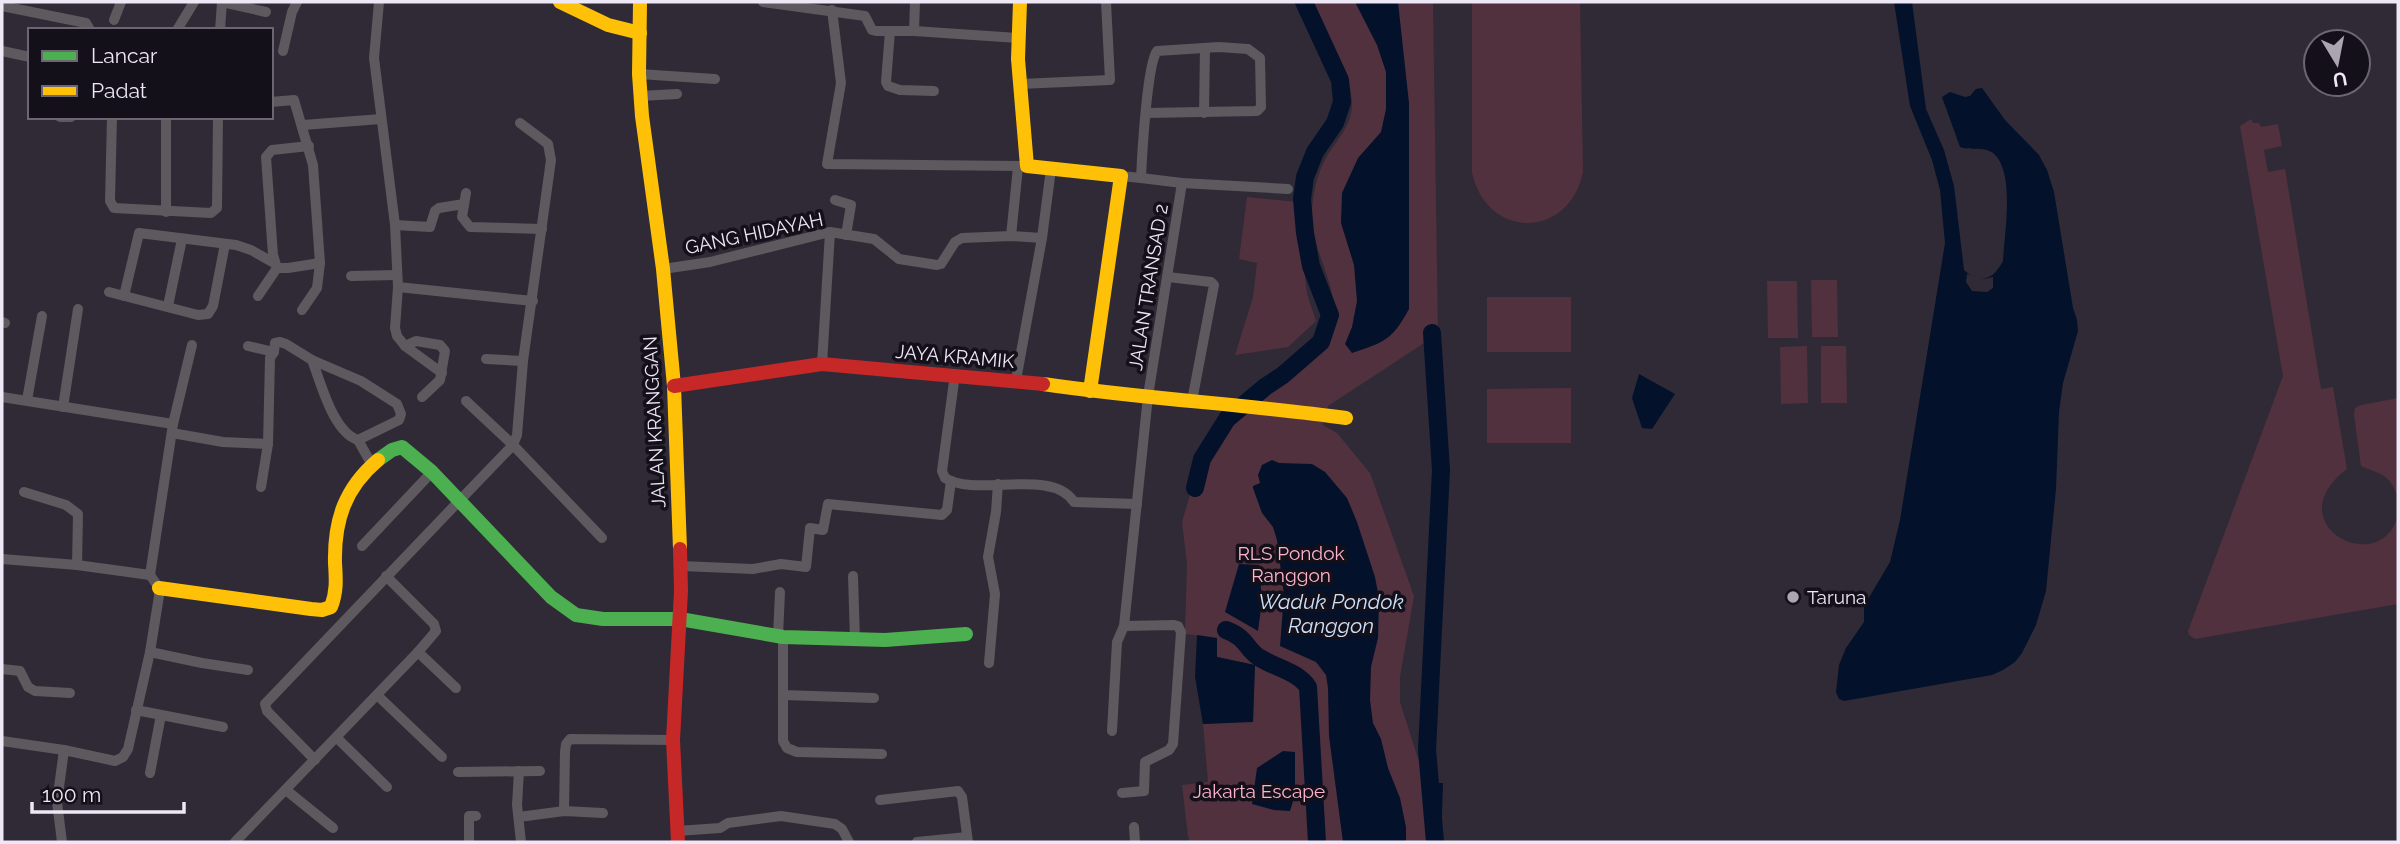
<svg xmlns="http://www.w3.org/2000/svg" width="2400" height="844" viewBox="0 0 2400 844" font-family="Raleway,sans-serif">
  <rect width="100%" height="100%" fill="#2f2a35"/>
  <g fill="#51313e">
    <path d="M1307,2h126l5,332 -110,72 -5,19 14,8 33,40 44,123 -14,81v25l22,69 6,30 1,41h-239l-2,-6 -6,-51 26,-3 -5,-58 50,-3 2,-56 -38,-8 -1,-19 -31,-4 2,-70 -5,-42 10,-34h9l8,-34 20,-31 97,-80c24,-48 -15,-83 -14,-130 0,-14 4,-34 10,-47 13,-29 37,-40 28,-78 -6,-31 -28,-59 -43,-86z"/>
    <path d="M1472,2h108l3,170c-14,68 -97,68 -111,0z"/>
    <path d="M2251,119l2,4h6l2,4 17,-3 4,22 -18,4 4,22 17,-3 36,220 12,-2 14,82c-72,54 32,111 51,47v88l-203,35 -6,-4 -1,-4 95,-255 -43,-250z"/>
    <path d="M1247,197l50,5 10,92 9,27 -28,26 -53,8 18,-58 4,-34 -18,-4z"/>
    <path d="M1811,280h26l1,57h-26z"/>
    <path d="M1767,281h30l1,57h-30z"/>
    <rect x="1487" y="297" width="84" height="55"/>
    <path d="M1807,346l1,57 -27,1 -1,-57z"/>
    <path d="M1821,346h25l1,57h-26z"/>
    <path d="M1571,388v55h-84v-54z"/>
    <path d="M2398,398v100c-8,-24 -16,-23 -37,-32l-7,-51 1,-7 6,-3z"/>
  </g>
  <g fill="#04112b">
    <path d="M1355,2h43l11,101v206c-17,31 -24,33 -57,44l-7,-9 7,-17 5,-26 -3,-36 -13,-42 1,-30 16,-35 23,-26 5,-23v-37l-9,-27z"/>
    <path d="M1894,2h18l14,107 18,41 10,36 10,84c16,15 29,10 39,-9 1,-27 13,-89 -10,-108 -9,-7 -23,-2 -33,-6l-18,-50 8,-5 15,5 5,-1 6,-7 6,-1 23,32 34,35 8,15 7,22 19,116 4,12 1,11 -15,52 -4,29 -3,77 -10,102 -10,34 -14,28 -7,9 -12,8 -11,5 -148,26 -5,-2 -3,-7 3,-27 7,-17 18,-26v-16l26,-44 10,-42 45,-277 -5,-53 -8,-30 -22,-54z"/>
    <path d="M1639,374l36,20 -23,35 -10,-1 -10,-30z"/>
    <path d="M1272,460l7,3 33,1 13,8 22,26 10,24 18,55 4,21 -1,40 -7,29 -1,33 3,23 8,16 7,29 12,30 6,29v15h-63l-14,-106 -1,-48 -2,-13 -10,-13 -36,-16 4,-51 -7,-55 -4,-13 -11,-14 -9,-25v-2l7,-3 -2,-8 4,-10z"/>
    <path d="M1239,564l20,1 3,36 -4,30 -33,-19z"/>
    <path d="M1197,635l20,3v19l38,8 -2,57 -50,2 -8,-47z"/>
    <path d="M1283,751l12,1v43l-5,16 -16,-1 -22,-6 5,-36z"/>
    <path d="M1432,783h11l-2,59h-10z"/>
  </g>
  <path fill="#2f2a35" d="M1967,274l17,5 9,-2v11l-6,4 -15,-1 -6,-9z"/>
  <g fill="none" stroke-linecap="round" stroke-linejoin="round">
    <g stroke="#04112b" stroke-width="18">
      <path d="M1432,333l9,137 -14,280 8,92"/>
      <path d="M1195,488l7,-29 25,-40 38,-32 18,-12 38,-33 9,-27 -19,-49 -6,-33 -3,-34 3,-22 10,-25 20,-29 7,-21 -2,-22 -36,-78"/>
      <path d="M1226,630c22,8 20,20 34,28 16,10 37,13 48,29l9,155"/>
    </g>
    <g stroke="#5d595e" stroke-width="10">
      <path d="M222,2l44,10"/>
      <path d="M379,2l-5,56 21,167 3,62 -3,41 2,8 8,10 37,27"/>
      <path d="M763,2l102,14 7,14 4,1h38l104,7"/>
      <path d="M2,6l84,17 4,7"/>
      <path d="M832,10l9,73 -14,81 200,2"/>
      <path d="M114,20l7,-18"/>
      <path d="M177,30l17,-28"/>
      <path d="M220,30l2,-28"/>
      <path d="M890,31l-4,51 2,4 12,4 34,1"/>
      <path d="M914,31l1,-29"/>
      <path d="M2,51l28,6"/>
      <path d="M283,51l9,-39 5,-10"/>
      <path d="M639,74l76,5"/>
      <path d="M1020,84l90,-4 -4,-78"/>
      <path d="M640,96l37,-2"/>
      <path d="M271,102l23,-2 19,65 7,98 -3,25 -15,22"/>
      <path d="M1204,113l1,-65"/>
      <path d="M60,117h11"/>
      <path d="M112,117l-2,84 4,7 97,5 6,-5 1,-91"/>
      <path d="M166,117v95"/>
      <path d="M303,125l78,-6"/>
      <path d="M1121,176l20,2c1,-22 6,-114 16,-127l62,-4 29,2 12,9 1,49 -4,4 -111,2"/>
      <path d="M1141,178l41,5 106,6"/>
      <path d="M466,193l-4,24 8,10 72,2"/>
      <path d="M835,200l16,5 -5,30"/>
      <path d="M395,225l35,2 5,-16 4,-3 25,-4"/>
      <path d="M1011,236l7,-69"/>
      <path d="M277,268h11l32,-5"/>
      <path d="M663,269l47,-7 120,-30 44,7 25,20 38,6 4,-1 14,-22 7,-4 49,-2 31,2"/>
      <path d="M351,276l46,-1"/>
      <path d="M1168,277l43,5 3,3 -22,116"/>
      <path d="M398,287l135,14"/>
      <path d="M109,292l89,23 10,-1 5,-8 12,-62"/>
      <path d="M124,296l15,-63 97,12 15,5 23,13"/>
      <path d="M258,296l19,-28 -4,-13 -7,-98 6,-7 37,-4"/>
      <path d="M168,306l14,-67"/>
      <path d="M2,322l3,1"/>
      <path d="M405,346l11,-5 24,4 5,6 -5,29 -18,17"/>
      <path d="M274,352l1,-9 5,-1 6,2 26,16 49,21 36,23 4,10 -2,6 -41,20"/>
      <path d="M486,359l37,2"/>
      <path d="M312,360c9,23 21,72 46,80l14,25"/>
      <path d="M822,364l8,-132"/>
      <path d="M955,374l-13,97 3,7c32,20 106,-11 129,24l63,2"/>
      <path d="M1016,380l26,-142 9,-69"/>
      <path d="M2,397l171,27 -23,151 9,13v8l-9,56 -22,97 -5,8 -8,4 -51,-11 -62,-9"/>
      <path d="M27,400l15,-84"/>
      <path d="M466,401l47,44 89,93"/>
      <path d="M63,407l15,-98"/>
      <path d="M173,424l19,-79"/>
      <path d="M172,433l51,9 45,2 2,-86 4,-6 -26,-6"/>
      <path d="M261,487l7,-43"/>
      <path d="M462,498l51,-53 4,-10 6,-74 28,-201 -3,-16 -28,-21"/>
      <path d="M362,546l70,-74"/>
      <path d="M2,559l75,6 1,-51 -12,-9 -42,-13"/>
      <path d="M77,565l73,10"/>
      <path d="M681,566l72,3 28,-5 25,3 4,-39 13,2 5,-26 114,11 5,-5 4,-29"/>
      <path d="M853,576l2,64"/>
      <path d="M778,636l2,-44"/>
      <path d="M783,637v104l4,7 10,4 85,2"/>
      <path d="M150,652l52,11 46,7"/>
      <path d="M418,652l38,36"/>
      <path d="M989,663l6,-69 -7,-37 8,-45 2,-28"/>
      <path d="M2,669l18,2 8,16 7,4 35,2"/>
      <path d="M377,695l65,62"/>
      <path d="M783,695l91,3"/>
      <path d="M136,710l87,17"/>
      <path d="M1112,731l5,-89 7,-16 24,-230 34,-213"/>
      <path d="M337,738l50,49"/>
      <path d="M315,760l-48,-49 -2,-7 194,-203"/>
      <path d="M519,771l-2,34 4,37"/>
      <path d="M458,772l82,-1"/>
      <path d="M150,773l11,-58"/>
      <path d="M286,790l47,38"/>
      <path d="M1122,793l22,-2 1,-29 24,-12 4,-6 8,-112 -3,-6 -4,-1 -50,1"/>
      <path d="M880,800l78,-9 4,6 6,45"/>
      <path d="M564,811l1,-59 1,-8 4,-5 103,1"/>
      <path d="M519,817l45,-6 39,2"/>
      <path d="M1134,827l1,15"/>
      <path d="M677,831l43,-3 8,-5 53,-7 54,8 7,5 7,13"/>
      <path d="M62,842l-5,-40 7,-52"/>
      <path d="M235,842l183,-190 18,-21 -2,-7 -48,-48"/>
      <path d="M469,842v-26h7"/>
      <path d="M917,842l50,-5"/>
    </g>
    <path stroke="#4caf50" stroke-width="14" d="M378,460l14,-10 10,-3 30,25 119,125 25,18 27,4h77l103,18 102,3 81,-6"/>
    <g stroke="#ffc107" stroke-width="14">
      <path d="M560,2l48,23 32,8"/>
      <path d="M640,2l-1,72 3,42 21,153 11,117 6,163"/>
      <path d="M1020,2l-2,57 9,107 94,10 -31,215"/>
      <path d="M1043,384c101,15 202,20 303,34"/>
      <path d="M159,588l152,21 11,1 9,-3c6,-15 5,-28 4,-44 -1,-43 10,-75 43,-103"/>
    </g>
    <g stroke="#c62828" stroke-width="14">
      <path d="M674,386l148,-22 221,20"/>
      <path d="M678,842l-5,-102 8,-149 -1,-42"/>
    </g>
  </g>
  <circle fill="#aba5b2" stroke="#14101a" stroke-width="2.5" cx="1793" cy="597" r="7"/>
  <g text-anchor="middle" stroke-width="7" stroke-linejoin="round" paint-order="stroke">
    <g font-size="19" fill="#eee7f6" stroke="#14101a">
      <text transform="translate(754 233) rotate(-12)" y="7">GANG HIDAYAH</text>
      <text transform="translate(1148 287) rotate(-81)" y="7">JALAN TRANSAD 2</text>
      <text transform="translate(955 356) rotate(5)" y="7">JAYA KRAMIK</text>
      <text transform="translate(654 422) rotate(-93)" y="7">JALAN KRANGGAN</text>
    </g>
    <g font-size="19" fill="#feb4cd" stroke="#14101a">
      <text x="1291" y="560">RLS Pondok<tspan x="1291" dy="22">Ranggon</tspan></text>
      <text x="1259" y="798">Jakarta Escape</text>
    </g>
    <g font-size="19" fill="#eee7f6" stroke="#14101a" text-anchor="start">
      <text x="1807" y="604">Taruna</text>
    </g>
    <g font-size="21" font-style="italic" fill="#c9e1fc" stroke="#14101a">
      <text x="1331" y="609">Waduk Pondok<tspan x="1331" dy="24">Ranggon</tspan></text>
    </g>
  </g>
  <rect width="2400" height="844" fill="none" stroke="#eee7f6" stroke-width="7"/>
  <rect x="28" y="28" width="245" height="91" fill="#14101a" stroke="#6b6672" stroke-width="2"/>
  <rect x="42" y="51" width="35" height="10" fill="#4caf50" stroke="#6b6672" stroke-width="2"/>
  <text x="91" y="63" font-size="21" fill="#eee7f6">Lancar</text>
  <rect x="42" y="86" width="35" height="10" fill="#ffc107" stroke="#6b6672" stroke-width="2"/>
  <text x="91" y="98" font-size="21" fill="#eee7f6">Padat</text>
  <g transform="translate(2337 63) rotate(170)"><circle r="33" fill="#14101a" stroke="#6b6672" stroke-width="2"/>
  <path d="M0-5L12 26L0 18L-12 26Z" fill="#aba5b2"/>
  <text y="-10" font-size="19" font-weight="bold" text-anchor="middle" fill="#eee7f6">U</text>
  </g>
  <path d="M32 802v10h152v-10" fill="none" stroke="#eee7f6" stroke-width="3.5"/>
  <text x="42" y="802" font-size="21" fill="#eee7f6" stroke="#14101a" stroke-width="5" paint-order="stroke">100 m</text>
</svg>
